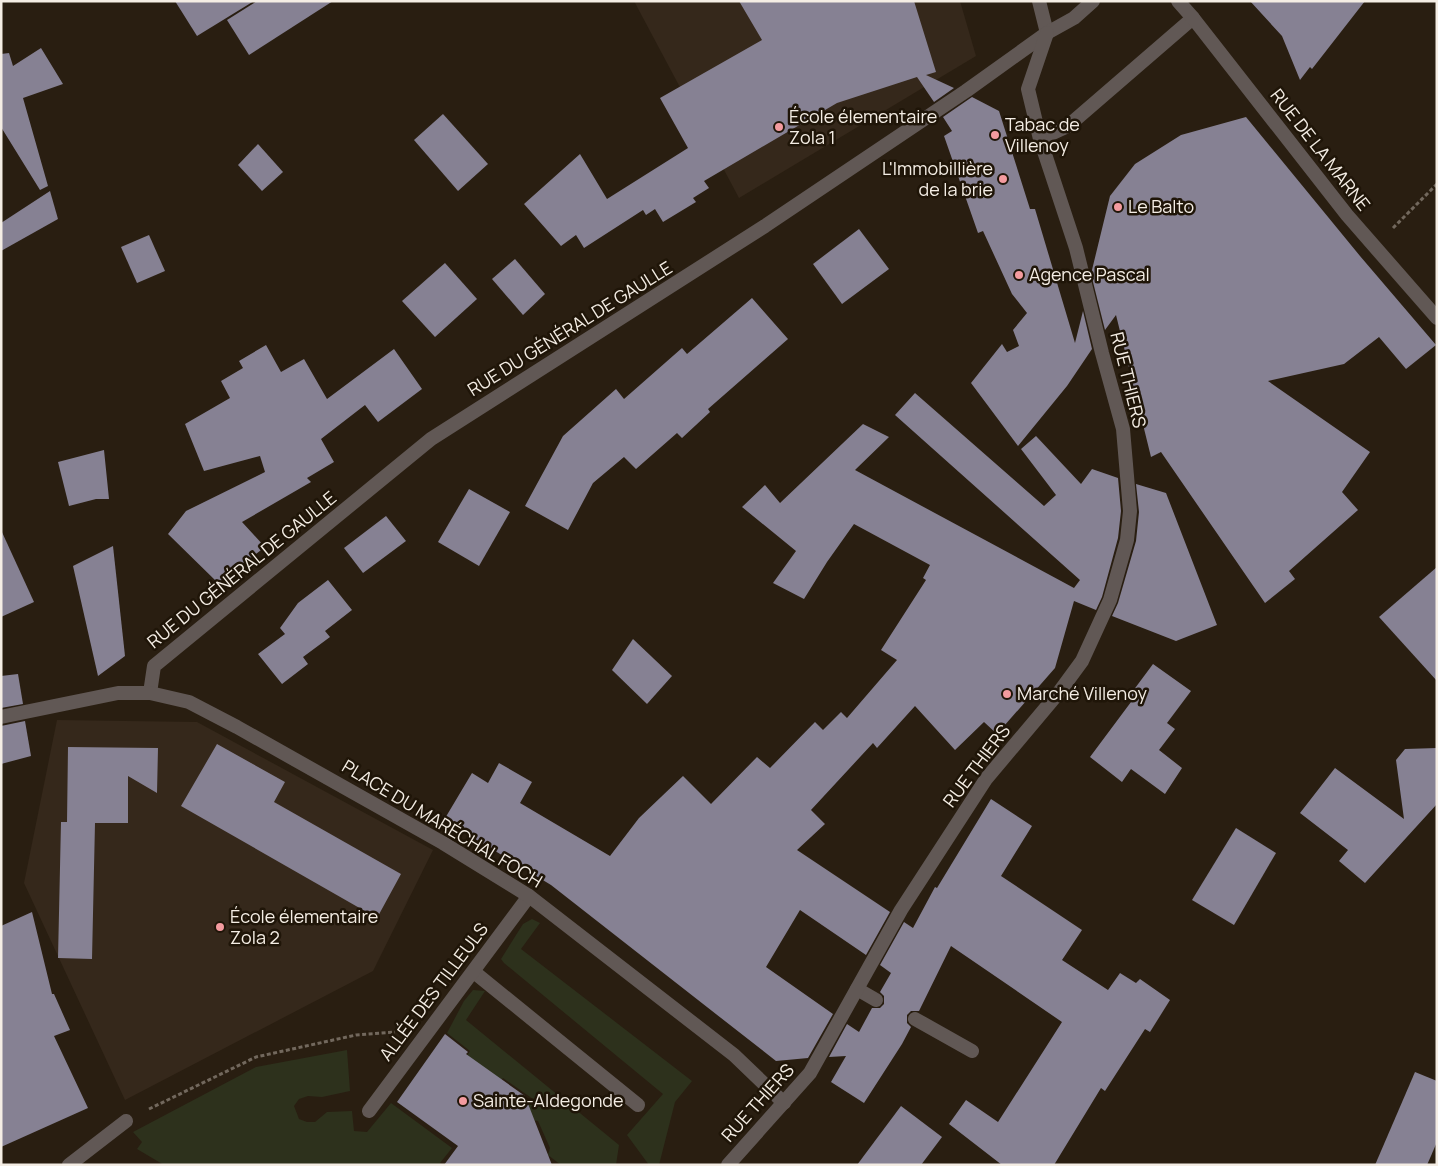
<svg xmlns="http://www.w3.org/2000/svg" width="1438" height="1166" viewBox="0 0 1438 1166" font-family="Manrope,sans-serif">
  <rect width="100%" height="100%" fill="#291e11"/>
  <g fill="#35281b">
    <path d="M634,1h326l16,55 -237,142z"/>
    <path d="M57,720l140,2 236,128 -60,121 -248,129 -101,-217z"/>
  </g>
  <g fill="#2d311c">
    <path d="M532,919l8,4 -19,26 171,132 -17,21 -16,63h-10l-22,-30 36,-41 -159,-131 -3,-4 22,-35z"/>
    <path d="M473,990l12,1 -19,29 153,125 -3,20h-55l-13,-10 2,-7 -12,-27 -18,-3 13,-19 -30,-21 -5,6 -33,-25 5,-8 -23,-18 17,-32z"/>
    <path d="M347,1050l3,41 -28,6 -14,-1 -9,3 -5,7 5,13 8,3h8l12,-10 25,-1 2,20 13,1 24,-29 61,45 -12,15 2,2h-278l-27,-16 5,-7 -9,-10 123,-65z"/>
  </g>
  <g fill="#868193">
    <path d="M175,1h79l-57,35z"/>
    <path d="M257,1h76l-84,54 -22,-35z"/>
    <path d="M739,1h175l22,71 -10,3 28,13 -20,14 -17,-25 -80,26 -133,78 5,7 -16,10 3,4 -33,20 -8,-13 -9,6 -3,-5 -59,38 -8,-13 -15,11 -37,-42 56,-50 27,45 81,-51 -28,-50 102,-58z"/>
    <path d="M1250,1h115l-53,68 -2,-2 -10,13 -18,-44z"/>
    <path d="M41,48l22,36 -40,14 25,88 -8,4 -39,-63v-73l8,-1 4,13z"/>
    <path d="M972,97l27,14 31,98h5l40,134 8,-32 9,38 -25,37 -49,60 -47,-63 31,-39 5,8 12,-6 -6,-16 14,-17 -15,-19 -29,-63 -5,2 -34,-97 8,-5 -9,-14z"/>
    <path d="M443,114l45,50 -30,27 -44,-51z"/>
    <path d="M1246,117l114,139 76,89 -30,24 -27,-32 -35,27 -76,17 102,71 -28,40 16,18 -69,61 6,8 -30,24 -104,-151 -10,5 -35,-142 -11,15 -14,-56 19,-78 25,-32 46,-29z"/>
    <path d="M258,144l25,28 -21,19 -24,-26z"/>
    <path d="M50,191l8,28 -57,32v-28z"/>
    <path d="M859,229l30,40 -47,35 -29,-40z"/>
    <path d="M149,235l16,36 -28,12 -16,-36z"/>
    <path d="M515,259l30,35 -22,21 -31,-36z"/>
    <path d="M445,263l32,36 -42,38 -33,-36z"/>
    <path d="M752,298l36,41 -80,70 2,3 -28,26 -5,-5 -41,36 -12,-12 -31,26 -25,47 -43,-24 38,-70 53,-47 8,10 58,-51 5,6z"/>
    <path d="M266,345l15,27 23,-13 23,40 67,-50 28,40 -44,33 -13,-17 -44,34 13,23 -27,16 4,4 -69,40 23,25 -47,36 -50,-49 18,-23 79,-39 -5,-16 -56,15 -19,-47 45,-26 -9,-17 22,-13 -4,-7z"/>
    <path d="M915,393l129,113 12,-11 -35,-46 15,-13 45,48 11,-15 26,9 3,33 -3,27 -16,59 -6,13 -22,-9 -19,67 -58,66 -13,-12 -29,28 -40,-44 -38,42 -4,-5 -62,67 14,14 -28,26 93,62 -24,43 -66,-45 -34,57 67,47 -25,44 -32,3 -225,-176 -107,-65 28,-47 16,10 11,-20 33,19 -12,21 90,53 29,-38 44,-42 28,28 46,-47 13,11 45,-46 8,8 18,-18 6,6 50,-58 -16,-10 45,-70 -3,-2 7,-13 -76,-41 -27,38 -23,37 -31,-16 23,-32 -54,-44 23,-22 15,18 83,-79 26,13 -34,33 219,118 6,-8 -185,-165z"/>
    <path d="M104,450l5,49h-13l-27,7 -11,-44z"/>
    <path d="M1136,484l30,9 51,132 -41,16 -64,-25 6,-13 18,-62 3,-29z"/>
    <path d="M469,489l41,23 -31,54 -41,-24z"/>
    <path d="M386,516l20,25 -43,32 -19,-25z"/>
    <path d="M1,530l33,72 -33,15z"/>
    <path d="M113,546l12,110 -27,20 -25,-110z"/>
    <path d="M1437,567v114l-58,-64z"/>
    <path d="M328,580l24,30 -27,21 5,6 -27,20 5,7 -26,20 -24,-30 27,-20 -5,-6 18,-25z"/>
    <path d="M633,639l39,37 -25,28 -35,-34z"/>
    <path d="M1153,664l38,27 -24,32 8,6 -16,21 23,18 -17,26 -34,-25 -9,13 -32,-25 41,-55 -4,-3z"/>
    <path d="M18,674l5,30 -22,4v-32z"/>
    <path d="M25,721l6,35 -30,8v-38z"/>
    <path d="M217,744l68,38 -11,20 127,72 -24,44 -196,-112z"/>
    <path d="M68,747l90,1 -1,45 -29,-17v47h-33l-3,136 -34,-1 3,-136h6z"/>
    <path d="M1437,748v56l-72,79 -26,-22 9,-11 -48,-37 35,-45 69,51 -8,-59 9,-11z"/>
    <path d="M991,799l41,27 -31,50 81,54 -20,30 46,30 12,-17 16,10 4,-4 30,21 -20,32 -5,-3 -40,62 -4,-3 -47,77h-52l-53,-41 17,-24 32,22 64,-100 -111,-76 -32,65h-8l-4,4v8l4,4 -9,17 -38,59 -33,-21 15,-26 -17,1 18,-33 12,8 13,-24h8l4,-4v-8l-4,-4 11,-19 -11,-8 24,-43 9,6 22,-41 2,1z"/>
    <path d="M1236,828l40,25 -42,72 -42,-25z"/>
    <path d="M32,912l20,82h2l16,36 -16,6 34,72 -87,39v-221z"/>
    <path d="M445,1034l23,18 -2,2 59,42 27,69h-108l14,-19 -61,-44z"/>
    <path d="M1415,1072l22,9v61l-10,23h-52z"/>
    <path d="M901,1106l41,31 -21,28h-64z"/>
  </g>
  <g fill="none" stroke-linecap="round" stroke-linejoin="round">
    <g stroke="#72685d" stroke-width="3" stroke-dasharray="4 2.5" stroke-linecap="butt">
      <path d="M1393,228l44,-44"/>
      <path d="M149,1109l107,-52 100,-22 39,-3"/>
    </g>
    <g stroke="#615855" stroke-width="14">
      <path d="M1040,139l28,-13 125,-108"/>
      <path d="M474,972l164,133"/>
      <path d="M857,989l19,11"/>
      <path d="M915,1019l57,32"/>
      <path d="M369,1111l160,-215"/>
    </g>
    <g stroke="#615855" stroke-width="14">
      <path d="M1039,1l8,32"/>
      <path d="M1178,1l15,17 154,197 90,103"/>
      <path d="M150,693l4,-27 277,-227 334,-213 201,-135 81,-58 27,-15 19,-17"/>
      <path d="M1,717l117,-24h32l39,9 48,25 206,116 86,53 205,159 50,48"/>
      <path d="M69,1165l57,-44"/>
      <path d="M728,1165l82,-92 91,-163 85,-131 74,-88 22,-30 28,-61 17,-60 3,-29 -7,-82 -21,-76 -26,-105 -36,-109 -12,-50 19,-56"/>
    </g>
  </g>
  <g fill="#f49b9f" stroke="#1f1508" stroke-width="2">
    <circle cx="779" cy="127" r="5"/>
    <circle cx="995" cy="135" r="5"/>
    <circle cx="1003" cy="179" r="5"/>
    <circle cx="1118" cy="207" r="5"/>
    <circle cx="1019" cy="275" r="5"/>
    <circle cx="1007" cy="694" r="5"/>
    <circle cx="220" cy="927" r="5"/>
    <circle cx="463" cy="1101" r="5"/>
  </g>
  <g text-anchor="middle" stroke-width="5" stroke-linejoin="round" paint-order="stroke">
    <g font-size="18" fill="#f4ede4" stroke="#1f1508" text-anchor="start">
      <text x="789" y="123">École élementaire<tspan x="789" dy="21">Zola 1</tspan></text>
      <text x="1005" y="131">Tabac de<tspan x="1005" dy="21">Villenoy</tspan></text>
      <text x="993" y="175" text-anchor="end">L'Immobillière<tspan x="993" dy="21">de la brie</tspan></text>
      <text x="1128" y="213">Le Balto</text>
      <text x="1029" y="281">Agence Pascal</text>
      <text x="1017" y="700">Marché Villenoy</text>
      <text x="230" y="923">École élementaire<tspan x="230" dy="21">Zola 2</tspan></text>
      <text x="473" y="1107">Sainte-Aldegonde</text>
    </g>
    <g font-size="18" fill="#f4ede4" stroke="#1f1508">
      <text transform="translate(1320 150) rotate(52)" y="6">RUE DE LA MARNE</text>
      <text transform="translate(570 329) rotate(-32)" y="6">RUE DU GÉNÉRAL DE GAULLE</text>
      <text transform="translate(1128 380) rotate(76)" y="6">RUE THIERS</text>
      <text transform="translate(242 570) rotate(-39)" y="6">RUE DU GÉNÉRAL DE GAULLE</text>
      <text transform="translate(977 766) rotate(-53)" y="6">RUE THIERS</text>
      <text transform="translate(442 824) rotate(31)" y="6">PLACE DU MARÉCHAL FOCH</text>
      <text transform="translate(434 992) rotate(-53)" y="6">ALLÉE DES TILLEULS</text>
      <text transform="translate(758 1103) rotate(-48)" y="6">RUE THIERS</text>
    </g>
  </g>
  <rect width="1438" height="1166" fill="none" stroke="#f4ede4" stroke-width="5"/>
</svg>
